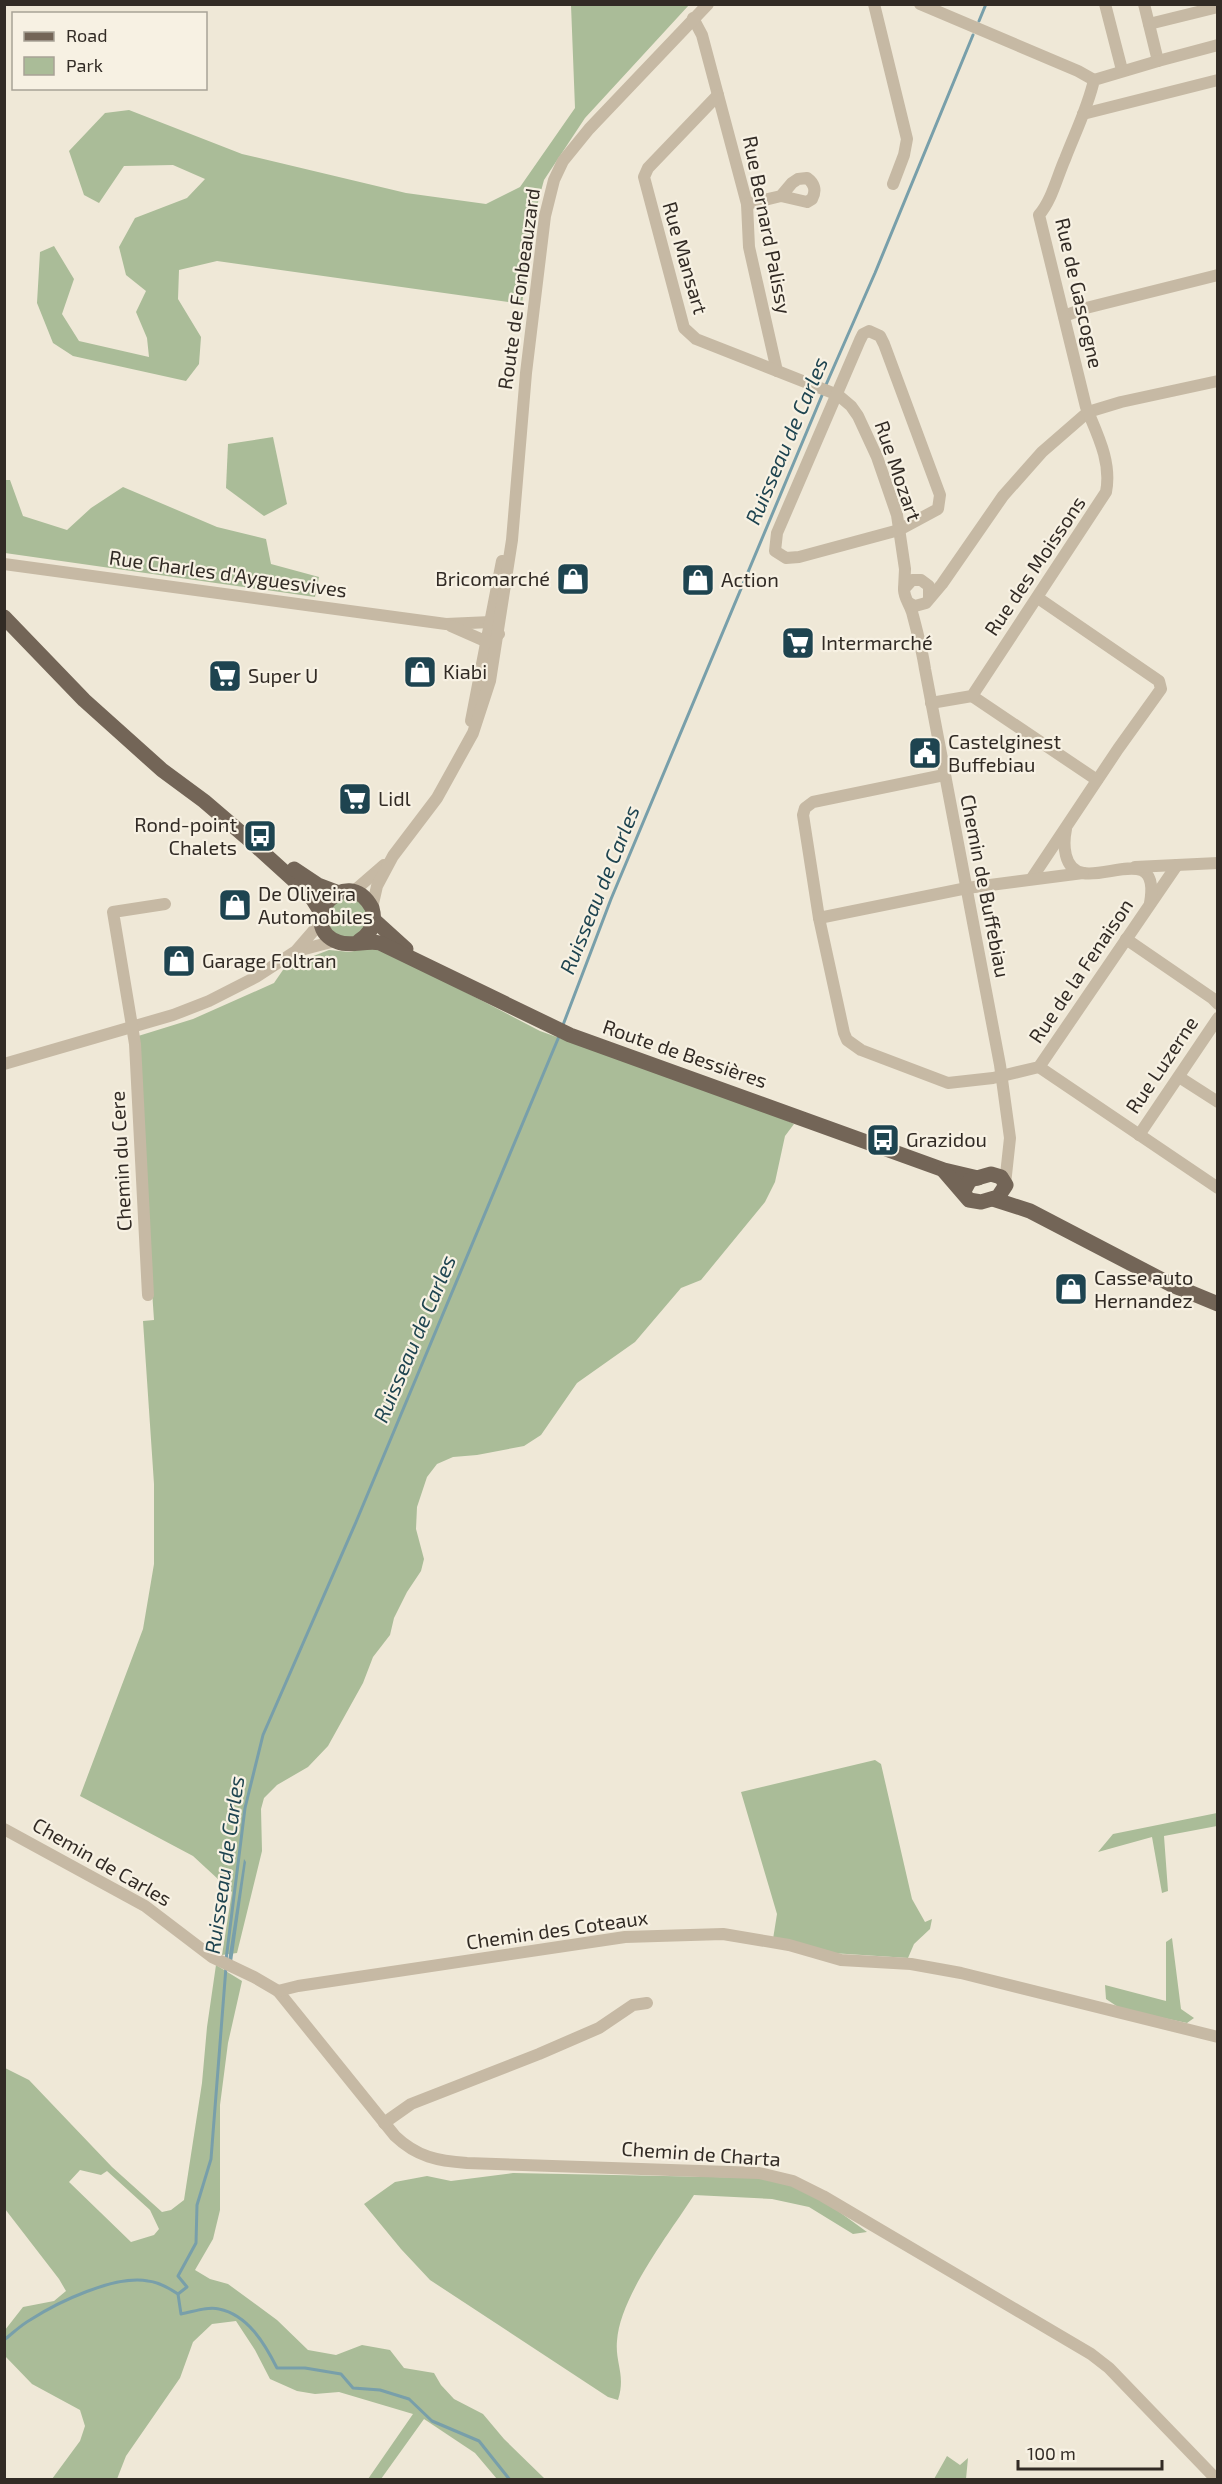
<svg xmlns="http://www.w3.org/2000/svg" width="1222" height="2484" viewBox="0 0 1222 2484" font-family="'Exo 2',sans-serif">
  <rect width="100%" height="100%" fill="#efe8d7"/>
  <g fill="#aabc98" fill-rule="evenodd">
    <path d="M571,5h118l-104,113 -41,62 -9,33 -13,91 -305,-43 -38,9 -1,29 23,38 -2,27 -13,17 -113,-25 -20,-13 -16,-40 3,-51 14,-6 20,33 -12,35 17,27 70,16 -2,-19 -11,-26 10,-21 -20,-16 -7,-28 16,-29 52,-20 18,-19 -32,-14 -49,1 -25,37 -15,-8 -15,-44 36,-38 24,-3 113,44 164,39 80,11 34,-17 55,-79z"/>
    <path d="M273,437l14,67 -23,12 -38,-28 2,-44z"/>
    <path d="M5,480h5l13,36 44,14 24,-22 32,-21 94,40 49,12 5,25 48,13 -4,20 -310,-44z"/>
    <circle cx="347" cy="918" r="20"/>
    <path d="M371,947h8l161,84 237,85 17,8 -9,12 -10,46 -10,20 -64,78 -20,8 -46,54 -58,41 -36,52 -17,11 -47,9 -24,2 -16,7 -10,13 -10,30 -1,22 8,30 -3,12 -14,21 -13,26 -4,17 -17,22 -10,26 -35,63 -20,21 -31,18 -13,13 -3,11 1,42 -25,102 -15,2 10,-63 -39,-36 -113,-60 63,-167 11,-65v-80l-11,-163 11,-1 -19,-283 58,-18 81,-36 11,-16 44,-17 21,2z"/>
    <path d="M875,1760l6,4 31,135 13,23 7,-3 -2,10 -16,15 -6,14 -76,-5 -59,-14 4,-25 -36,-122z"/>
    <path d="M1217,1813v13l-53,10 4,55 -6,2 -10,-56 -54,15 15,-18z"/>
    <path d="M1172,1938l9,71 13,9 -7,5 -66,-14 -15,-10 -1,-14 61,16v-59z"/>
    <path d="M216,1965l26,16 -14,62 -8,62v105l-7,29 -18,31 15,9 18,5 49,36 31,30 28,5 26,-10 28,5 14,18 30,5 7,12 13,14 29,15 21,25 41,40h-48l-22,-26 -51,-34 -43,60h-13l45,-65 -74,-22 -24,2 -18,-3 -27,-12 -15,-29 -19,-29 -24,3 -19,18 -13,36 -54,78 -9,23h-65l28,-38 5,-15 -5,-16 -48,-26 -27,-28v-26l18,-23 31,-6 12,-10 -7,-12 -54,-70v-141l24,12 83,87 50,45 9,-2 13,-10 18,-117 5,-56zM80,2170l21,5 6,-4 43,39 9,19 -5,6 -23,7 -62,-60z"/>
    <path d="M513,2173l254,5 33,10 27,15 40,29 -14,2 -44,-27 -37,-8 -78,-4c-25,39 -74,101 -77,146 -2,22 9,34 1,59l-10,-3 -178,-117 -29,-31 -37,-45 31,-22 32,-6 24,5z"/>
    <path d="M947,2456l13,9 8,-7 -2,21h-32z"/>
  </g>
  <path fill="#789faa" d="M244,1859l2,3 -14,100 -4,-1z"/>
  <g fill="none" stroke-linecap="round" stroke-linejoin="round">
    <g stroke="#789faa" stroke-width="3">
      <path d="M979,21l7,-17"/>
      <path d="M825,387l50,-114 98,-238"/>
      <path d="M563,1025l48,-126 212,-506"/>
      <path d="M226,1960l19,-152 18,-73 93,-213 204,-488"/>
      <path d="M226,1967l-15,192 -14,46 -1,38 -18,33 9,11 -9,7 3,20c12,-2 26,-8 38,-5 29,6 46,35 58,59h28l36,6 12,14 27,2 29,9 23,22 47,20 31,39"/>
      <path d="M4,2340c9,-7 17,-15 26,-20 28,-18 84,-45 118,-39 10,1 21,7 30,13"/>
    </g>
    <g stroke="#c6b9a4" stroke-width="12">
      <path d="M874,4l33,135 -3,16 -11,29"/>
      <path d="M920,4l158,67 16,9"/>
      <path d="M1105,4l17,66"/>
      <path d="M1144,4l14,57 60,-16"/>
      <path d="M693,18l9,17 45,169 2,43 28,124"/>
      <path d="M1149,24l69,-17"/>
      <path d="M718,95l-70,73 -4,9 40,151 12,11 142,56 13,11 7,10 19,41 20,58 8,54 -1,20"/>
      <path d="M1083,114l135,-34"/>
      <path d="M747,204l34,-8 26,6 5,-3c5,-9 2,-16 -5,-21l-9,1 -6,4 -11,13"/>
      <path d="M1064,316l22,-8 132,-33"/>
      <path d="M869,331l11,5 4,8 56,151 -2,14 -39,21 -100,27 -13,1 -11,-7 2,-18 83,-193 3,-6z"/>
      <path d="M4,564l442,60 45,-2 8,12"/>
      <path d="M929,598v-12l-8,-6h-9l-8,9c0,9 5,14 8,23 5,19 10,37 13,57l75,396 10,73 -5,46"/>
      <path d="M909,603l6,3 11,-3 16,-19 61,-88 39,-44 46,-40 33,-10 97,-21"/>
      <path d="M451,626l34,15 8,-3"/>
      <path d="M972,696l125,84"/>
      <path d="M931,703l41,-7 134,-204c6,-30 -9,-58 -20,-85l-47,-192c13,-15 18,-38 26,-56 10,-26 23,-52 29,-79l64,-19"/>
      <path d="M471,721l31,-160"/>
      <path d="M944,775l-131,27 -8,6 -2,7 16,103 25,115 3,7 14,10 87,33 45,-5 46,-11 138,-202"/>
      <path d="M1066,829c-3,15 -3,40 17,44 27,5 77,-27 67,30"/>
      <path d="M1135,867l83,-4"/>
      <path d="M1032,878l86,-129 43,-60 -2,-8 -121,-83"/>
      <path d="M354,891l30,-26"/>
      <path d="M372,908l5,-22 16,-30 44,-58 36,-65 17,-52 22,-141 14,-167 19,-157 9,-36 9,-19 26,-32 119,-125"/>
      <path d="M819,918l148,-30 116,-15"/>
      <path d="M1126,939l86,59 6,6"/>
      <path d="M297,951l38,-10"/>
      <path d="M4,1064l169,-49 36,-14 47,-24 40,-26 26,-30"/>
      <path d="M1039,1067l179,121"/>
      <path d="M1179,1077l39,25"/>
      <path d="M1139,1135l79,-117"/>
      <path d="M148,1295l-13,-251 -22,-132 52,-8"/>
      <path d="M4,1829l141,77 67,51 42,20 24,14 117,145c22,21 43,25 72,27l292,10 34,8 30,15 268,158 18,14 108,112"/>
      <path d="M278,1991l20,-5 327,-49 98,-3 66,11 52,15 70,4 50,9 257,64"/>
      <path d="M384,2123l27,-19 128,-50 60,-26 34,-23 14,-2"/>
    </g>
    <g stroke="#736557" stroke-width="15">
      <path d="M4,617l80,83 78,70 42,31 42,36 64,58 12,19"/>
      <path d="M294,869l24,16 21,8"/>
      <path d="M374,920l32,29"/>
      <path d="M359,941c13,-8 17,-19 13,-33 -26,-48 -78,17 -34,34 13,5 28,-2 42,1l190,92 374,135 34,8"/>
      <path d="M944,1171l25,29 12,2 17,-5 8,-12 -5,-8 -10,-3 -21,6 -6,11"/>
      <path d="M993,1199l37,12 142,74 46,19"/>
    </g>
  </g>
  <defs>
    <symbol id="shop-square" viewBox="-11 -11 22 22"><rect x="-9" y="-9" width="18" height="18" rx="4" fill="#1e4450" stroke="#f7f1e3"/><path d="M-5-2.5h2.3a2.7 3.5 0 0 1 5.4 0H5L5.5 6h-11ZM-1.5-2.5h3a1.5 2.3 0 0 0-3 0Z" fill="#fff"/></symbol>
    <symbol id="supermarket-square" viewBox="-11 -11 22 22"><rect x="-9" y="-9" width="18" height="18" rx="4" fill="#1e4450" stroke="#f7f1e3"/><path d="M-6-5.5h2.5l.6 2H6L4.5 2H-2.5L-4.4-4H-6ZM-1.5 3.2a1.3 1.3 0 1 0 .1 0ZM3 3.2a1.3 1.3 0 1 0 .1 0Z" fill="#fff"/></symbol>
    <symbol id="civic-square" viewBox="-11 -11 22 22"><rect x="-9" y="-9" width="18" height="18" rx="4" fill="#1e4450" stroke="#f7f1e3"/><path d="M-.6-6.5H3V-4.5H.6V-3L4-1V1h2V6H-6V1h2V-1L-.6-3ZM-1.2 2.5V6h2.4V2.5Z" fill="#fff"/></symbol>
    <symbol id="bus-square" viewBox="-11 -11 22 22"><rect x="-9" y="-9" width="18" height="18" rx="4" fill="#1e4450" stroke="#f7f1e3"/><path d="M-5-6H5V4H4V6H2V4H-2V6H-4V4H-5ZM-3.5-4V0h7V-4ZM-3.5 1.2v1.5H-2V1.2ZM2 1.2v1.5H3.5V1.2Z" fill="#fff"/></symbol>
  </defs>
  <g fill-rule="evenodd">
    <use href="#shop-square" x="554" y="560" width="38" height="38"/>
    <use href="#shop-square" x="679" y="561" width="38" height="38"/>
    <use href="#supermarket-square" x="779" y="624" width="38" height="38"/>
    <use href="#shop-square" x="401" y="653" width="38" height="38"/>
    <use href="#supermarket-square" x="206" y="657" width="38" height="38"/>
    <use href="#civic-square" x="906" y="734" width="38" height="38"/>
    <use href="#supermarket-square" x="336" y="780" width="38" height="38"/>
    <use href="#bus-square" x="241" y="817" width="38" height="38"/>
    <use href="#shop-square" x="216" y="886" width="38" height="38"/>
    <use href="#shop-square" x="160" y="942" width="38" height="38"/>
    <use href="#bus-square" x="864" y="1121" width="38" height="38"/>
    <use href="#shop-square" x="1052" y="1270" width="38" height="38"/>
  </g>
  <g text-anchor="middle" stroke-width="4.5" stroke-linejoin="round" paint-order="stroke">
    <g font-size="20" fill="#322b25" stroke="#f7f1e3">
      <text transform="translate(767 225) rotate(79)" y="7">Rue Bernard Palissy</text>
      <text transform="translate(685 258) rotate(74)" y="7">Rue Mansart</text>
      <text transform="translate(519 289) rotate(-82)" y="7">Route de Fonbeauzard</text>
      <text transform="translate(1079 293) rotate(77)" y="7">Rue de Gascogne</text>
      <text transform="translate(898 471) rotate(71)" y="7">Rue Mozart</text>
      <text transform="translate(1035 566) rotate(-56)" y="7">Rue des Moissons</text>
      <text transform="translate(228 574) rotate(8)" y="7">Rue Charles d'Ayguesvives</text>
      <text transform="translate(985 886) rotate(79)" y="7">Chemin de Buffebiau</text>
      <text transform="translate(1081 971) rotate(-56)" y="7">Rue de la Fenaison</text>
      <text transform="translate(685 1054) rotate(19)" y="7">Route de Bessières</text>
      <text transform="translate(1162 1065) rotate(-56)" y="7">Rue Luzerne</text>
      <text transform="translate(121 1161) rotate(-93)" y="7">Chemin du Cere</text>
      <text transform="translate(102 1862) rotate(30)" y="7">Chemin de Carles</text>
      <text transform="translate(557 1930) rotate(-8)" y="7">Chemin des Coteaux</text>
      <text transform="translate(701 2154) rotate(4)" y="7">Chemin de Charta</text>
    </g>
    <g font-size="20" fill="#322b25" stroke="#f7f1e3" text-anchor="start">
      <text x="550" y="586" text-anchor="end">Bricomarché</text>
      <text x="721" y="587">Action</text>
      <text x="821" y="650">Intermarché</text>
      <text x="443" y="679">Kiabi</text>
      <text x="248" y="683">Super U</text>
      <text x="948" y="749">Castelginest<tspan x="948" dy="23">Buffebiau</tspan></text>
      <text x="378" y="806">Lidl</text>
      <text x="237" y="832" text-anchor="end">Rond-point<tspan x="237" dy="23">Chalets</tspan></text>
      <text x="258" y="901">De Oliveira<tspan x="258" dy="23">Automobiles</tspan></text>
      <text x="202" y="968">Garage Foltran</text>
      <text x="906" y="1147">Grazidou</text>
      <text x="1094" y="1285">Casse auto<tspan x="1094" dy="23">Hernandez</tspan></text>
    </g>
    <g font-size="21" font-style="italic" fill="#1e4450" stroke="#f7f1e3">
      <text transform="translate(787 441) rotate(-67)" y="7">Ruisseau de Carles</text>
      <text transform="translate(600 890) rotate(-68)" y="7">Ruisseau de Carles</text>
      <text transform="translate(415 1339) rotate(-67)" y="7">Ruisseau de Carles</text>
      <text transform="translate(225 1865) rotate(-82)" y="7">Ruisseau de Carles</text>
    </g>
  </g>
  <rect width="1222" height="2484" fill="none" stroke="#322b25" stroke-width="12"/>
  <rect x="12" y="12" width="195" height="78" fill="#f7f1e3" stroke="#a8a297" stroke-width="1.5"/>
  <rect x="24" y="32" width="30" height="9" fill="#736557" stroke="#a8a297" stroke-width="1.5"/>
  <text x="66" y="42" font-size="18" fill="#322b25">Road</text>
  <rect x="24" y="57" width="30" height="18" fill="#aabc98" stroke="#a8a297" stroke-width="1.5"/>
  <text x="66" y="72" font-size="18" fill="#322b25">Park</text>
  <path d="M1018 2460v9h144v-9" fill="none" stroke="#322b25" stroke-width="3"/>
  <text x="1027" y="2460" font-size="18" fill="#322b25" stroke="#f7f1e3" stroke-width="4.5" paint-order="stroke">100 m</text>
</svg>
